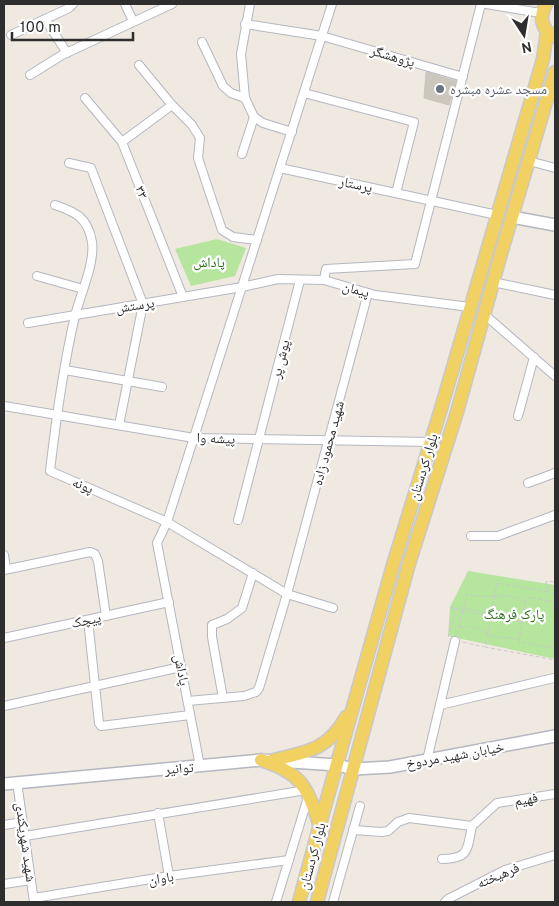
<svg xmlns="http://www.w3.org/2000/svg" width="559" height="906" viewBox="0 0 559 906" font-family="Overpass,'Noto Naskh Arabic',sans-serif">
  <rect width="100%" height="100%" fill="#efe9e1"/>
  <g fill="#b6e59e">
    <path d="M217,239l29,9 -11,28 -44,10 -16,-37z"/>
    <path d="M468,571l87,14v74l-107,-23 2,-29z"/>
  </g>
  <path fill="#cbc7bf" stroke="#cbc5ba" d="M426,72l30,9 -7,24 -25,-7z"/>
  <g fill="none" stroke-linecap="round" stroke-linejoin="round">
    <defs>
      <g id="street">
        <path d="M125,4l8,17"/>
        <path d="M250,4l-9,50 4,44 9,19 9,6 29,9"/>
        <path d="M486,4l55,9"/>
        <path d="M45,19l22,34"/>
        <path d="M245,24l77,12 141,41"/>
        <path d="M11,35l58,-27 4,-4"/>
        <path d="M202,42l21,44 8,7 14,5"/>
        <path d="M139,65l33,40 20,20 8,13 -2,20 24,72 11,7 24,3"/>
        <path d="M30,75l32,-20 110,-51"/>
        <path d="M304,93l110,29 -18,71"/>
        <path d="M85,98l37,44 61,155"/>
        <path d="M122,142l50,-37"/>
        <path d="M242,154l12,-37"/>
        <path d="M529,161l26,7"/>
        <path d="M69,163l22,5 52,136 -24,121"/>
        <path d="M280,168l217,47"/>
        <path d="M55,205c21,7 33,13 37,37 3,22 -12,53 -17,74 -12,51 -19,103 -25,155l117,51 120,72 46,14"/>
        <path d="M37,276l46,13"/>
        <path d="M324,280l2,-11 89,-5 66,-260"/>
        <path d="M493,282l62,13"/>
        <path d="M484,314l71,62"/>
        <path d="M28,323l214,-36 36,-8 46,1 51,15 95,12"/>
        <path d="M65,370l97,17"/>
        <path d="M4,406l190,32 237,4"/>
        <path d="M518,416l16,-59"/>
        <path d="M528,483l27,-10"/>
        <path d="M238,520l62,-240"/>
        <path d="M471,536h27l57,-21"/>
        <path d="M4,555l2,14"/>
        <path d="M4,570l86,-18 5,2 3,7 8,55"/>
        <path d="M88,620l11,103 2,3 89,-11"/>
        <path d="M4,638l165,-36"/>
        <path d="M223,698l-11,-61v-12l15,-6 15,-11 11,-35"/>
        <path d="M188,701l56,-5 12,-4 3,-4 28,-94 81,-301"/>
        <path d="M440,705l114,-27"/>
        <path d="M4,706l177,-39"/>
        <path d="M427,760l28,-119"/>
        <path d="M200,766l-43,-223 10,-21 165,-518"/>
        <path d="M17,782l17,120"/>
        <path d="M158,813l11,63"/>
        <path d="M4,825l19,-3"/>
        <path d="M353,830l29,2 6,-1 10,-9 11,-4 63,8 25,-23 58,-9"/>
        <path d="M25,836l281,-46"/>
        <path d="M442,859c28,0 25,-10 30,-33"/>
        <path d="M4,884l27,-4"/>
        <path d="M34,898l135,-22 120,-16"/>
        <path d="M276,902l33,-108"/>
        <path d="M333,902l27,-96"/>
        <path d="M445,902l3,-3 57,-29 50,-15"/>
      </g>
      <g id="secondary">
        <path d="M512,217l43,8"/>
        <path d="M4,784l257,-24 76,5 17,4 36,-2 165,-31"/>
      </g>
      <g id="primary">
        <path d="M546,4c-7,13 -5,26 9,33"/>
        <path d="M261,760c38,12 47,26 58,64"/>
        <path d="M273,760c34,-8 55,-10 73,-43"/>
        <path d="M299,902l21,-78 73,-259 47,-153 103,-353 4,-27"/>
        <path d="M317,902l91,-335 49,-155 43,-155 55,-185"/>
      </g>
    </defs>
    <use href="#street" stroke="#b4b7c1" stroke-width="10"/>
    <use href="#secondary" stroke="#b4b7c1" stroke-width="14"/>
    <use href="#primary" stroke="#c9c9c9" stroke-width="15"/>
    <g stroke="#c9c9c9" stroke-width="1" stroke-dasharray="4 2.5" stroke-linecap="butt">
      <path d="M548,590l-3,-4 2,-5 8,1"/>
      <path d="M555,593l-58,-10 -12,64 70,13"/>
      <path d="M555,602l-29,-5 -7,45 36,6"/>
      <path d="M455,610l-5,-3 72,10"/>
      <path d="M460,627h11l26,10 22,2"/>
      <path d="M457,634l10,-40c22,7 36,-4 58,7"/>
      <path d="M448,637l8,-27 66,12"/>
      <path d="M463,642l21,5"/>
    </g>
    <use href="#street" stroke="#fff" stroke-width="8"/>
    <use href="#secondary" stroke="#fff" stroke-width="11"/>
    <use href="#primary" stroke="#f2d163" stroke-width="12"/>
  </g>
  <circle fill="#6b7280" stroke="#fff" stroke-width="2" cx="440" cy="89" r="5"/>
  <g text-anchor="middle" stroke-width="4.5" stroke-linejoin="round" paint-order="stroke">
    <g font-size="14" fill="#2e2e2e" stroke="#fff">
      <text transform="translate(393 56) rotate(16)" y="5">پژوهشگر</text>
      <text transform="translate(356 184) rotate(12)" y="5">پرستار</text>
      <text transform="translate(142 192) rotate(69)" y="5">۳۳</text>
      <text transform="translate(356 289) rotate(15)" y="5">پیمان</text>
      <text transform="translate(135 305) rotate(-9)" y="5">پرستش</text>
      <text transform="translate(280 359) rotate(-76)" y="5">پوش پر</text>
      <text transform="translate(216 438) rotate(2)" y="5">پیشه وا</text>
      <text transform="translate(328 443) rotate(-75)" y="5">شهید محمود زاده</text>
      <text transform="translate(423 467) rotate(-73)" y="5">بلوار کردستان</text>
      <text transform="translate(83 485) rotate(23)" y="5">پونه</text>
      <text transform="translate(86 620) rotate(-12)" y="5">پیچک</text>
      <text transform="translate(182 670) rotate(79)" y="5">پاداش</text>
      <text transform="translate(455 755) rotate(-10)" y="5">خیابان شهید مردوخ</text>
      <text transform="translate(179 768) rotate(-5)" y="5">توانیر</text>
      <text transform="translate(526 799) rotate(-9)" y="5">فهیم</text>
      <text transform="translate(26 842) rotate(82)" y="5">شهید شهریکندی</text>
      <text transform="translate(312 856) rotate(-75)" y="5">بلوار کردستان</text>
      <text transform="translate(498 875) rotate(-23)" y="5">فرهیخته</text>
      <text transform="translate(161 878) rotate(-9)" y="5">باوان</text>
    </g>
    <g font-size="14" fill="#5b616d" stroke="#fff" text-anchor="start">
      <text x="450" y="94">مسجد عشره مبشره</text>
    </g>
    <g font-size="14" fill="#2c6e1b" stroke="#fff">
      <text x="209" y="267">پاداش</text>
      <text x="514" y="619">پارک فرهنگ</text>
    </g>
  </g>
  <rect width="559" height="906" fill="none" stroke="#2e2e2e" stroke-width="10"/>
  <g transform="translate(524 35) rotate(168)" stroke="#ffffff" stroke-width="4" paint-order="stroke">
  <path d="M0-4L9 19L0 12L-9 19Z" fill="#2e2e2e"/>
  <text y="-8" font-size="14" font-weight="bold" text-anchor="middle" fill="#2e2e2e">N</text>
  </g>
  <path d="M12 32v8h121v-8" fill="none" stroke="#2e2e2e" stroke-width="2.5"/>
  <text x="20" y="32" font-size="15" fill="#2e2e2e" stroke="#ffffff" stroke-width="4" paint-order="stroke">100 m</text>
</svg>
